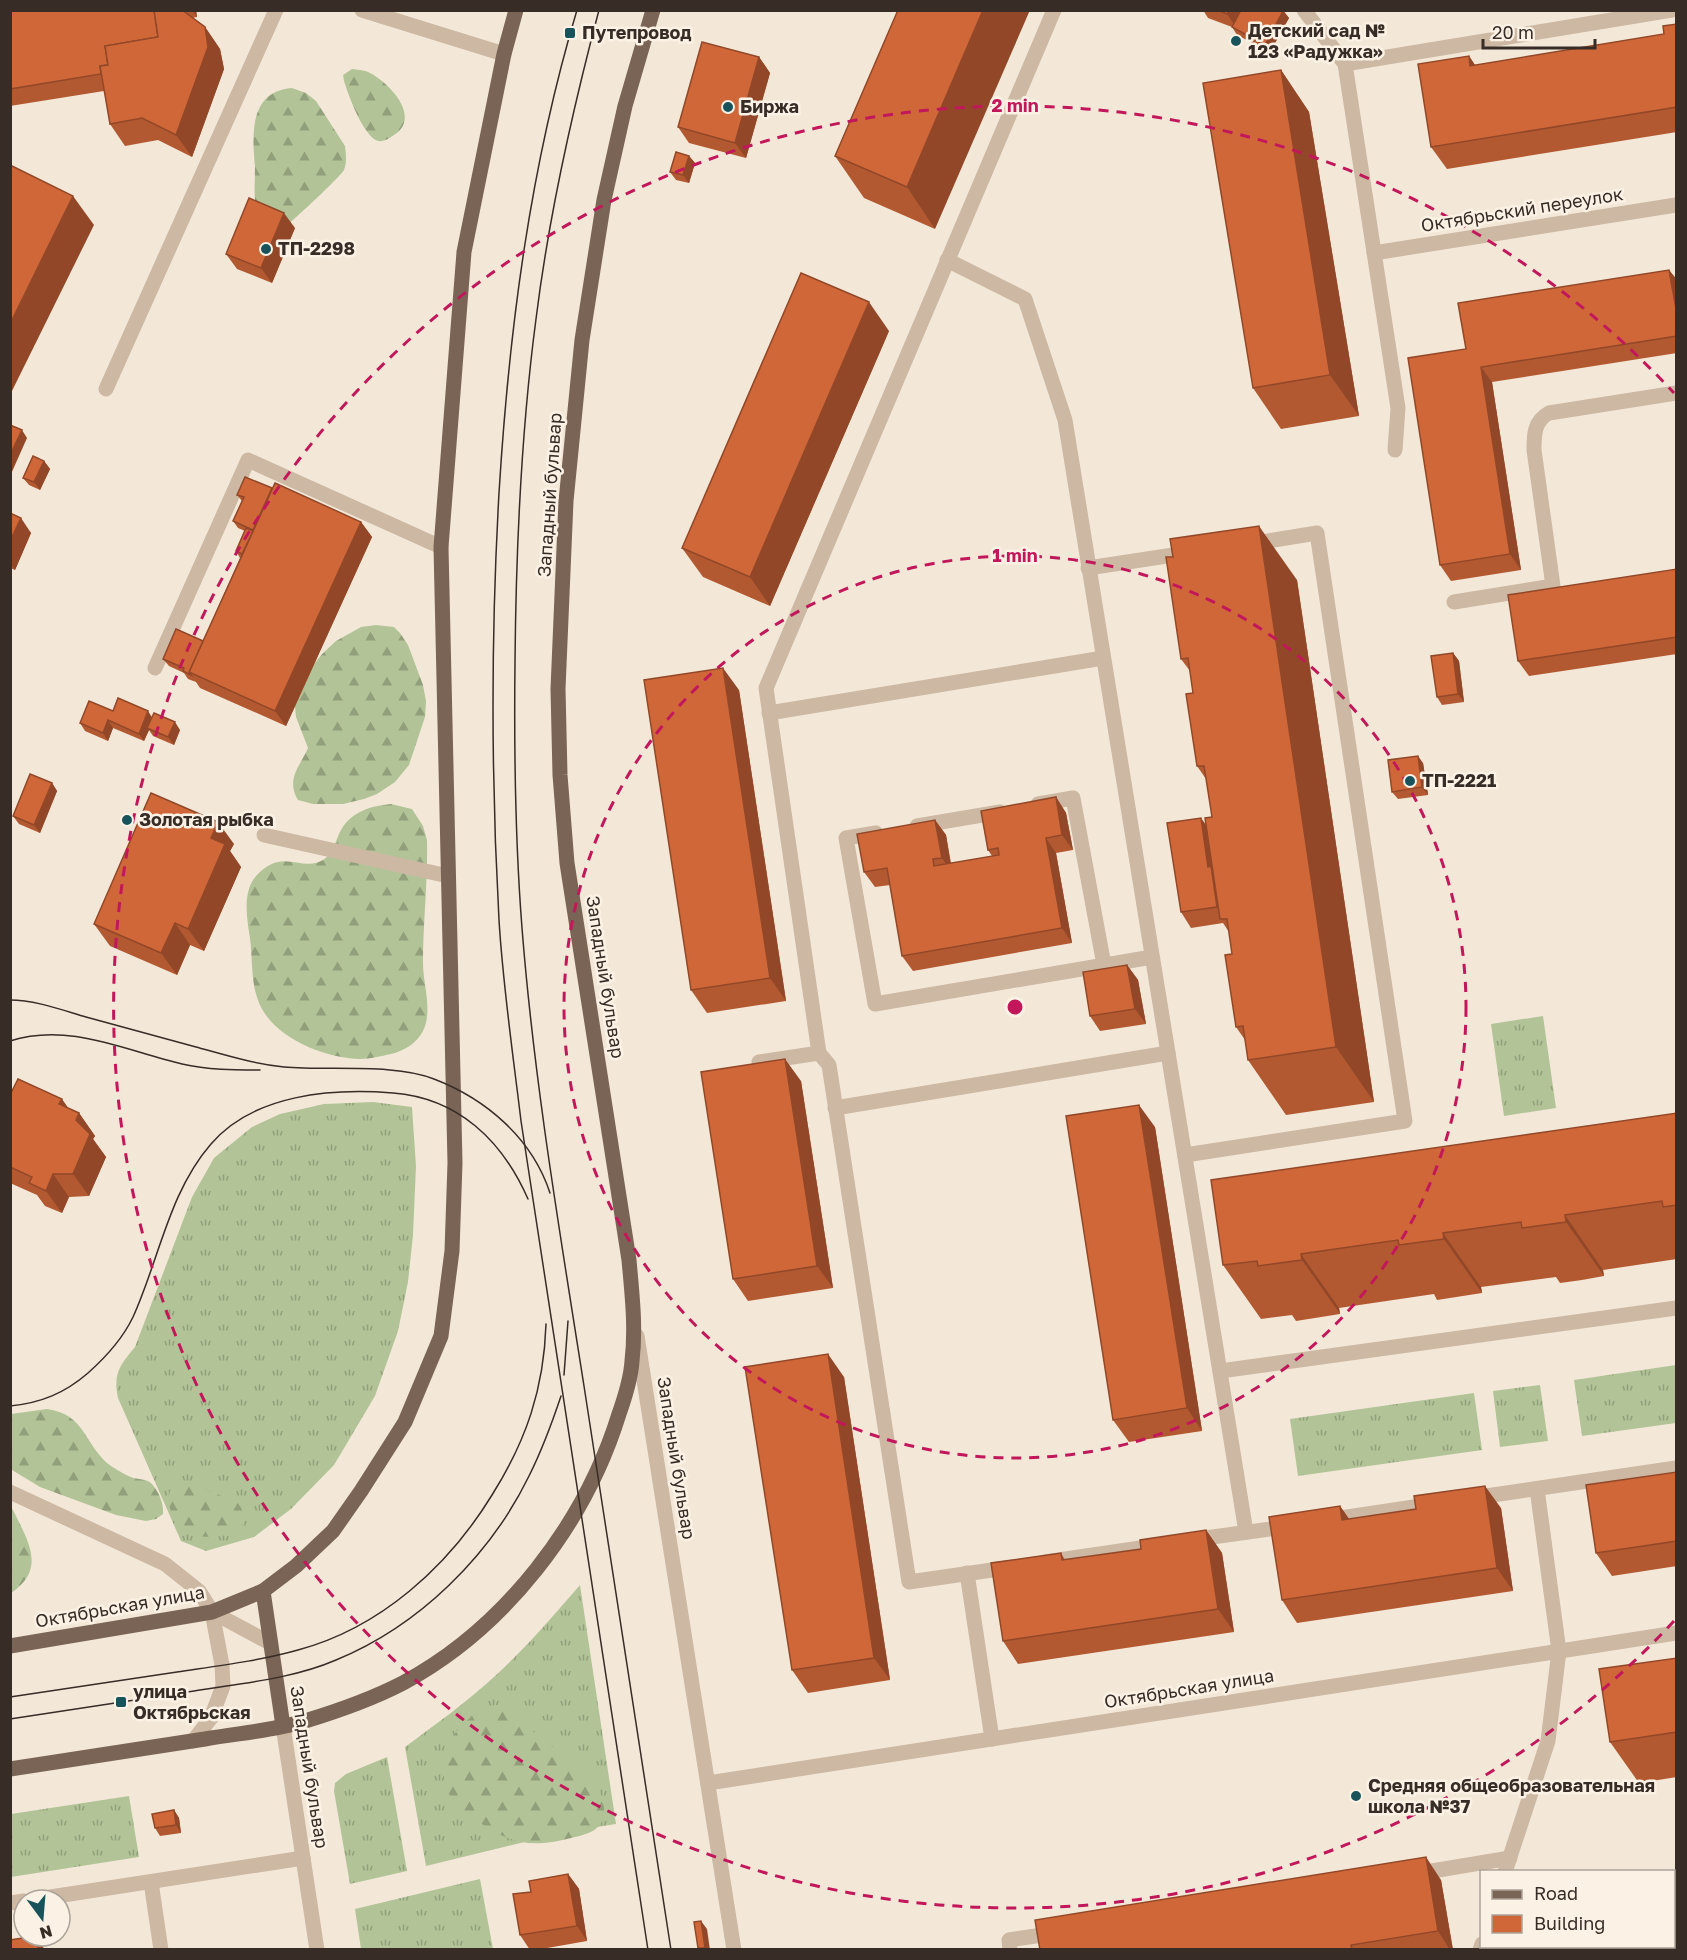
<svg xmlns="http://www.w3.org/2000/svg" width="1687" height="1960" viewBox="0 0 1687 1960" font-family="'Golos Text',sans-serif">
  <defs>
    <pattern id="grass-tufts" width="24" height="20" patternUnits="userSpaceOnUse" patternTransform="scale(1.5)"><rect width="24" height="20" fill="#b2c497"/><path d="M3 7l-1-3M5 7V3M7 7l1-3M15 17l-1-3M17 17v-4M19 17l1-3" fill="none" stroke="#929f7b"/></pattern>
    <pattern id="forest-firs" width="22" height="20" patternUnits="userSpaceOnUse" patternTransform="scale(1.5)"><rect width="22" height="20" fill="#b2c497"/><path d="M5 1l3.5 6h-7zM16 11l3.5 6h-7z" fill="#929f7b"/></pattern>
  </defs>
  <rect width="100%" height="100%" fill="#f3e8d8"/>
  <g fill="url(#grass-tufts)">
    <path d="M1543,1016l13,92 -52,8 -13,-92z"/>
    <path d="M373,1102l39,5 4,59 -3,69 -5,47 -10,49 -23,65 -41,69 -43,44 -37,28 -48,14 -25,-10 -63,-143c-5,-25 2,-33 17,-51l57,-150 22,-39 38,-31 28,-13 44,-10z"/>
    <path d="M1676,1365v58l-94,13 -8,-56z"/>
    <path d="M1540,1385l8,56 -48,6 -7,-56z"/>
    <path d="M1474,1393l8,57 -184,26 -8,-57z"/>
    <path d="M580,1585l36,239 -50,8 -140,34 -21,-119c31,-23 62,-45 90,-71 31,-28 58,-60 85,-91z"/>
    <path d="M387,1757l20,114 -57,13 -16,-93 1,-8 11,-9z"/>
    <path d="M129,1796l10,61 -128,20v-63z"/>
    <path d="M480,1879l13,70h-132l-6,-40z"/>
  </g>
  <g fill="url(#forest-firs)">
    <path d="M352,69c7,1 13,1 18,4 21,11 54,47 21,64 -6,4 -11,6 -17,2 -13,-10 -25,-42 -30,-58l-1,-6z"/>
    <path d="M292,88l14,5 10,8 29,45c1,8 2,16 -1,24 -3,6 -51,51 -58,56l-27,-16 -4,-10c-1,-11 0,-22 0,-33 -3,-32 -6,-76 37,-79z"/>
    <path d="M376,625l18,2 6,6 8,12 15,40 3,16 -1,16 -16,48 -14,17 -18,12 -13,5 -21,5h-30l-15,-4c-13,-21 3,-35 10,-52l-12,-31 -2,-20 7,-16 21,-27 14,-13 25,-14z"/>
    <path d="M391,804l21,5 11,17 4,14c1,41 -4,82 -4,123 0,21 10,48 0,68 -6,12 -19,20 -32,23 -10,2 -21,5 -31,5 -34,-1 -81,-19 -98,-50 -12,-21 -9,-48 -12,-71 -3,-19 -8,-46 6,-62 27,-30 45,-3 67,-16 12,-7 12,-20 18,-30 11,-19 30,-24 50,-26z"/>
    <path d="M47,1409c37,5 37,33 60,54 7,5 16,11 24,14 7,3 15,1 21,7 7,8 12,20 11,30l-7,5 -10,2 -30,-6 -76,-28 -28,-17 -1,-56z"/>
    <path d="M182,1484h8l46,17c3,4 8,9 8,16 1,23 -45,23 -59,15 -5,-3 -8,-9 -11,-15 -5,-8 -7,-17 -4,-26z"/>
    <path d="M11,1508l2,2c15,31 34,59 -2,83z"/>
    <path d="M497,1705c28,5 24,17 42,32 24,19 64,38 65,72 1,21 -15,25 -33,29 -43,11 -62,5 -98,-20 -7,-6 -19,-13 -23,-22 -20,-39 8,-82 47,-91z"/>
  </g>
  <g fill="none" stroke-linecap="round" stroke-linejoin="round">
    <g stroke="#ccb8a3" stroke-width="15">
      <path d="M362,10l142,44"/>
      <path d="M1304,10l41,54"/>
      <path d="M947,260l78,39 40,121 181,1112"/>
      <path d="M106,389l170,-379"/>
      <path d="M1395,450l3,-42 -53,-344 327,-54"/>
      <path d="M1088,568l105,-16"/>
      <path d="M1454,602l99,-16 -19,-136c0,-15 0,-29 15,-37l127,-20"/>
      <path d="M155,668l93,-208 193,87"/>
      <path d="M769,713l334,-55"/>
      <path d="M1038,804l35,-6 31,167"/>
      <path d="M917,826l83,-14"/>
      <path d="M876,833l-30,5 29,166 277,-47"/>
      <path d="M264,835l184,41"/>
      <path d="M759,1062l60,-9"/>
      <path d="M835,1108l333,-55"/>
      <path d="M1185,1155l220,-34 -88,-588 -67,11"/>
      <path d="M1220,1371l456,-63"/>
      <path d="M1472,1498l204,-30"/>
      <path d="M1327,1520l107,-16"/>
      <path d="M1191,1540l101,-14"/>
      <path d="M1045,1562l116,-17"/>
      <path d="M1013,1567l-104,15 -80,-517 -10,-12 -53,-365 288,-678"/>
      <path d="M967,1573l25,166"/>
      <path d="M1505,1872l43,-131 11,-90 -22,-162"/>
      <path d="M1414,1874l96,-16"/>
      <path d="M151,1882l10,68"/>
      <path d="M1010,1950l-1,-10 47,-7"/>
      <path d="M1480,1950l2,-6"/>
    </g>
    <g stroke="#ccb8a3" stroke-width="15">
      <path d="M1374,253l302,-48"/>
      <path d="M10,1492l155,72 34,27 13,21 10,53 1,21 -12,32 -18,23"/>
      <path d="M212,1612l58,31"/>
      <path d="M708,1783l968,-150"/>
      <path d="M31,1900l272,-42"/>
      <path d="M10,1903l14,-2"/>
    </g>
    <g stroke="#ccb8a3" stroke-width="15">
      <path d="M637,1336l97,614"/>
      <path d="M283,1726l34,224"/>
    </g>
    <g stroke="#7a6455" stroke-width="15">
      <path d="M263,1591l20,135"/>
      <path d="M10,1646l202,-34 51,-21 33,-25 37,-35 28,-40 44,-69 36,-86 11,-85 3,-88 -14,-616 23,-295 40,-198 12,-44"/>
      <path d="M10,1769c65,-10 130,-20 195,-30 33,-6 68,-8 100,-18 33,-10 67,-22 98,-38 102,-55 182,-159 216,-269 6,-17 12,-36 13,-53 4,-34 0,-67 -3,-101l-62,-397 -7,-88 -2,-86 8,-188 16,-161 22,-140 21,-94 28,-96"/>
    </g>
    <g stroke="#372c26" stroke-width="1.5">
      <path d="M577,10c-47,157 -68,320 -78,483 -8,142 -8,284 0,427 4,67 14,134 22,201l127,829"/>
      <path d="M599,10c-27,102 -50,204 -63,309 -15,113 -20,229 -21,343 -1,88 0,177 7,266 12,153 38,305 62,458 29,188 58,376 87,564"/>
      <path d="M10,1000c25,0 52,10 76,17 36,10 73,20 110,30 29,8 58,17 88,20 44,4 111,-4 150,12 52,20 98,59 116,114"/>
      <path d="M10,1041c59,-19 116,10 172,23 26,6 52,6 78,6"/>
      <path d="M564,1375l4,-54"/>
      <path d="M10,1406c31,-3 55,-13 78,-33 18,-16 35,-35 45,-56 26,-57 36,-125 78,-173 43,-50 121,-56 182,-51 65,5 109,47 135,106"/>
      <path d="M10,1697c56,-8 111,-17 167,-25 40,-6 82,-11 121,-22 82,-22 150,-83 194,-155 34,-54 52,-106 54,-171"/>
      <path d="M10,1719c62,-10 123,-19 184,-28 48,-8 98,-12 142,-31 83,-34 154,-104 193,-184 13,-26 23,-53 32,-80"/>
    </g>
  </g>
  <g fill="#b35931">
    <path d="M10,10h186l1,7 -5,1 13,9 15,22 4,20 -32,88 -34,-17 -33,6 -15,-22 -6,-33 -94,15z"/>
    <path d="M898,10l37,219 -71,-31 -29,-42z"/>
    <path d="M1203,10h80l6,8 -19,34 -33,-17 -5,-8 -24,-9z"/>
    <path d="M1677,24v108l-230,37 -16,-22 38,-91 6,9 189,-31z"/>
    <path d="M759,57l11,16 -24,85 -57,-15 -11,-16z"/>
    <path d="M1281,70l28,42 50,304 -78,13 -28,-41z"/>
    <path d="M689,156l6,7 -6,20 -13,-3 -6,-8z"/>
    <path d="M295,228l-23,55 -35,-14 -11,-15z"/>
    <path d="M1669,270l8,10v73l-185,29 29,188 -70,11 -11,-16 26,-216z"/>
    <path d="M889,331l-119,275 -67,-29 -21,-29z"/>
    <path d="M44,461l6,8 -10,21 -11,-5 -6,-7z"/>
    <path d="M272,488l89,34 11,15 -86,189 -86,-38 -4,-6 -8,-3 -4,-6 -15,-7 -6,-7 40,-18 37,-83 -4,-7 9,-20 -7,-3 -5,-7 9,-20 -5,-6z"/>
    <path d="M10,513l21,20 -16,37 -5,-2z"/>
    <path d="M1677,569v85l-148,22 -11,-15z"/>
    <path d="M1297,580l77,522 -88,13 -38,-55 -3,-20 -9,-13 -4,-73 -3,-22 -6,-9 -32,5 -10,-16 25,-86 6,-9 -6,-38 -9,-13 -4,-73 -3,-22 -9,-12z"/>
    <path d="M1453,653l6,8 5,41 -22,3 -5,-8z"/>
    <path d="M739,690l47,311 -79,12 -16,-23z"/>
    <path d="M113,711l39,6 28,13 -6,15 -21,-9 -4,-6 -5,11 -31,-13 -5,13 -23,-10 -5,-8z"/>
    <path d="M1423,763l5,32 -30,4 -6,-7z"/>
    <path d="M52,783l5,8 -17,42 -21,-9 -6,-8z"/>
    <path d="M1056,797l10,16 7,37 -17,3 16,90 -159,28 -11,-15 -12,-71 -15,2 -11,-15 71,-52 11,15 5,28 41,-7 -4,-6z"/>
    <path d="M234,844l-4,7 11,16 -37,84 -14,-6 -13,30 -67,-29 -16,-22z"/>
    <path d="M1127,965l11,15 8,44 -46,7 -10,-15z"/>
    <path d="M801,1081l32,207 -85,13 -15,-22z"/>
    <path d="M10,1095l58,13 11,5 16,23 -2,3 13,18 -17,39 -20,1 -7,16 -17,-7 -8,-11 -27,-12z"/>
    <path d="M1677,1113v146l-74,11 1,6 -22,4 -22,3 -4,-6 -75,10 1,6 -45,7 -3,-6 -95,14 1,6 -44,7 -4,-6 -31,4 -38,-54z"/>
    <path d="M1155,1127l47,304 -73,11 -16,-22z"/>
    <path d="M844,1377l46,303 -82,13 -16,-23z"/>
    <path d="M1677,1472v94l-65,10 -16,-23z"/>
    <path d="M1340,1506l9,13 152,-11 12,83 -216,32 -15,-23z"/>
    <path d="M1206,1530l16,23 12,79 -216,32 -15,-23 58,-88 4,7 76,-11z"/>
    <path d="M1677,1658v119l-38,6 -29,-41z"/>
    <path d="M174,1810l5,8 2,15 -21,3 -5,-8z"/>
    <path d="M568,1874l11,15 8,52 -51,9h-6l-10,-15 11,-43z"/>
    <path d="M1441,1880l12,70h-413z"/>
  </g>
  <g fill="#924828">
    <path d="M192,10h4l1,7z"/>
    <path d="M983,10h47l-95,219 -28,-42z"/>
    <path d="M1229,10h16l-7,20 -11,-16z"/>
    <path d="M1283,11l6,7 -19,34 -5,-7z"/>
    <path d="M205,27l15,22 4,20 -32,88 -16,-22z"/>
    <path d="M1469,56l15,23 -14,-13z"/>
    <path d="M759,57l11,16 -24,85 -11,-15z"/>
    <path d="M1281,70l28,42 50,304 -29,-41z"/>
    <path d="M689,156l6,7 -6,20 -6,-8z"/>
    <path d="M73,196l21,29 -84,170v-71z"/>
    <path d="M284,213l11,15 -23,55 -11,-15z"/>
    <path d="M1669,270l8,10v34z"/>
    <path d="M869,302l20,29 -119,275 -20,-29z"/>
    <path d="M1481,367l11,15 29,188 -11,-16z"/>
    <path d="M22,430l5,8 -16,36 -1,-19z"/>
    <path d="M44,461l6,8 -10,21 -6,-8z"/>
    <path d="M21,518l10,15 -16,37 -5,-7v-22z"/>
    <path d="M361,522l11,15 -86,189 -11,-15z"/>
    <path d="M1259,526l38,54 77,522 -38,-55z"/>
    <path d="M1453,653l6,8 5,41 -6,-8z"/>
    <path d="M723,668l16,22 47,311 -16,-23z"/>
    <path d="M148,711l5,8 -6,9 2,2 -5,11 -5,-7z"/>
    <path d="M108,720l5,8 -5,13 -5,-8z"/>
    <path d="M175,722l5,8 -6,15 -6,-8z"/>
    <path d="M1418,756l5,7 5,32 -6,-8z"/>
    <path d="M52,783l5,8 -17,42 -6,-8z"/>
    <path d="M1056,797l10,16 7,37 -11,-15z"/>
    <path d="M1201,818l11,15 15,86h-1l-9,-12 -9,-40z"/>
    <path d="M935,820l11,15 6,38 -10,-15z"/>
    <path d="M218,822l16,22 -4,7 11,16 -37,84 -16,-22 23,-91z"/>
    <path d="M1046,838l10,15 16,90 -10,-15z"/>
    <path d="M175,923l15,22 -13,30 -16,-22z"/>
    <path d="M1127,965l11,15 8,44 -11,-15z"/>
    <path d="M785,1059l16,22 32,207 -16,-22z"/>
    <path d="M62,1099l14,20 3,-6 16,23 -2,3 13,18 -17,39 -16,-22 -14,-70z"/>
    <path d="M1139,1105l16,22 47,304 -15,-23z"/>
    <path d="M53,1174l16,23 -7,16 -16,-22z"/>
    <path d="M1565,1215l38,55 1,6 -38,-54z"/>
    <path d="M1443,1233l38,54 1,6 -38,-54z"/>
    <path d="M1301,1254l38,54 1,6 -38,-54z"/>
    <path d="M828,1354l16,23 46,303 -16,-22z"/>
    <path d="M1485,1486l16,22 12,83 -16,-23z"/>
    <path d="M1340,1506l16,23 -14,-9z"/>
    <path d="M1206,1530l16,23 12,79 -16,-23z"/>
    <path d="M174,1810l5,8 2,15 -5,-8z"/>
    <path d="M1426,1857l15,23 12,70h-3l-12,-19z"/>
    <path d="M568,1874l11,15 8,52 -10,-15z"/>
    <path d="M701,1921l6,8 3,21h-3l-2,-2z"/>
    <path d="M36,1936l9,14h-7z"/>
  </g>
  <g fill="#d06739" stroke="#924828" stroke-width="1.5">
    <path d="M10,10h144l4,27 -53,9 3,19 -8,1 1,8 -91,15z"/>
    <path d="M154,10h28l23,17 3,20 -32,88 -34,-17 -32,6 -10,-58 8,-1 -3,-19 53,-9z"/>
    <path d="M898,10h85l-76,177 -72,-31z"/>
    <path d="M1218,10h11l-2,4z"/>
    <path d="M1241,10h42v1l-18,34 -33,-18z"/>
    <path d="M1677,24v83l-246,40 -13,-83 51,-8 1,10 194,-32 -1,-8z"/>
    <path d="M702,42l57,15 -24,86 -57,-16z"/>
    <path d="M1281,70l49,305 -77,13 -50,-305z"/>
    <path d="M676,152l13,4 -6,19 -13,-3z"/>
    <path d="M10,165l63,31 -63,128z"/>
    <path d="M249,198l35,15 -23,55 -35,-14z"/>
    <path d="M1669,270l8,44v22l-196,31 29,187 -70,11 -32,-207 58,-9 -8,-46z"/>
    <path d="M801,273l68,29 -119,275 -68,-29z"/>
    <path d="M10,425l12,5 -12,25z"/>
    <path d="M33,456l11,5 -10,21 -11,-4z"/>
    <path d="M245,477l27,11 -19,42 -20,-9 11,-24 -7,-2z"/>
    <path d="M275,483l86,39 -86,189 -86,-39z"/>
    <path d="M10,513l11,5 -11,23z"/>
    <path d="M1259,526l77,521 -88,13 -5,-34 -7,1 -11,-72 7,-1 -5,-35h-7l-15,-101 7,-1 -8,-51h-7l-11,-72 7,-1 -5,-35 -7,1 -15,-102h7l-3,-18z"/>
    <path d="M246,528l7,3 -11,23 -6,-3z"/>
    <path d="M1677,569v68l-159,24 -10,-66z"/>
    <path d="M176,629l27,12 -14,31 2,3 -8,-4 1,-3 -21,-9z"/>
    <path d="M1453,653l5,41 -21,3 -6,-41z"/>
    <path d="M723,668l47,310 -79,12 -47,-310z"/>
    <path d="M118,698l30,13 -9,23 -31,-14 -5,13 -23,-10 9,-22 24,10z"/>
    <path d="M154,713l21,9 -7,15 -21,-9z"/>
    <path d="M1418,756l4,31 -30,5 -4,-32z"/>
    <path d="M30,774l22,9 -18,42 -21,-9z"/>
    <path d="M151,793l67,29 -7,16 14,6 -37,85 -13,-6 -14,30 -67,-29z"/>
    <path d="M1056,797l6,38 -16,3 16,90 -160,28 -15,-88 -23,4 -7,-38 78,-14 7,38 -9,1 1,7 65,-11 -1,-7 -10,2 -7,-39z"/>
    <path d="M1201,818l7,49 3,-1 6,41 -36,5 -14,-89z"/>
    <path d="M1127,965l8,44 -45,7 -7,-44z"/>
    <path d="M785,1059l32,207 -84,13 -32,-207z"/>
    <path d="M18,1079l44,20 -3,5 20,9 -3,7 14,14 -17,40h-20l-7,17 -17,-8 3,-6 -22,-10v-72z"/>
    <path d="M1139,1105l48,303 -74,12 -47,-304z"/>
    <path d="M1677,1113v92l-14,2 -1,-6 -97,14 1,7 -44,6 -1,-6 -78,11 1,6 -45,6 -1,-5 -97,14 1,6 -44,6 -1,-5 -34,4 -12,-85z"/>
    <path d="M828,1354l46,304 -82,12 -47,-303z"/>
    <path d="M1677,1472v69l-81,12 -10,-68z"/>
    <path d="M1485,1486l12,82 -215,32 -13,-83 71,-11 2,14 74,-11 -2,-13z"/>
    <path d="M1206,1530l12,79 -215,32 -12,-78 70,-10 1,7 79,-11 -1,-9z"/>
    <path d="M1677,1658v74l-67,10 -11,-73z"/>
    <path d="M174,1810l2,15 -21,3 -3,-14z"/>
    <path d="M1426,1857l12,74 -87,14 1,5h-312l-5,-30z"/>
    <path d="M568,1874l9,52 -57,9 -7,-41 18,-2 -2,-11z"/>
    <path d="M701,1921l4,27h-7l-4,-26z"/>
    <path d="M36,1936l2,14h-28v-10z"/>
  </g>
  <g fill="none" stroke="#c2185b" stroke-width="3" stroke-dasharray="10 8">
    <circle cx="1015" cy="1007" r="451"/>
    <path d="M1674 1621A901 901 0 1 1 1674 393"/>
  </g>
  <g fill="#18535c" stroke="#fbf2e5" stroke-width="2">
    <rect x="564" y="27" width="12" height="12" rx="3"/>
    <circle cx="1236" cy="41" r="6"/>
    <circle cx="728" cy="107" r="6"/>
    <circle cx="266" cy="249" r="6"/>
    <circle cx="1410" cy="781" r="6"/>
    <circle cx="127" cy="820" r="6"/>
    <rect x="115" y="1696" width="12" height="12" rx="3"/>
    <circle cx="1356" cy="1796" r="6"/>
  </g>
  <g text-anchor="middle" stroke-width="5" stroke-linejoin="round" paint-order="stroke">
    <g font-size="18" font-weight="bold" fill="#372c26" stroke="#fbf2e5" text-anchor="start">
      <text x="1248" y="37">Детский сад №<tspan x="1248" dy="21">123 «Радужка»</tspan></text>
      <text x="582" y="39">Путепровод</text>
      <text x="740" y="113">Биржа</text>
      <text x="278" y="255">ТП-2298</text>
      <text x="1422" y="787">ТП-2221</text>
      <text x="139" y="826">Золотая рыбка</text>
      <text x="133" y="1698">улица<tspan x="133" dy="21">Октябрьская</tspan></text>
      <text x="1368" y="1792">Средняя общеобразовательная<tspan x="1368" dy="21">школа №37</tspan></text>
    </g>
    <g font-size="18" fill="#372c26" stroke="#fbf2e5">
      <text transform="translate(1522 210) rotate(-9)" y="6">Октябрьский переулок</text>
      <text transform="translate(550 495) rotate(-86)" y="6">Западный бульвар</text>
      <text transform="translate(605 977) rotate(81)" y="6">Западный бульвар</text>
      <text transform="translate(676 1458) rotate(81)" y="6">Западный бульвар</text>
      <text transform="translate(120 1607) rotate(-10)" y="6">Октябрьская улица</text>
      <text transform="translate(1189 1689) rotate(-9)" y="6">Октябрьская улица</text>
      <text transform="translate(309 1767) rotate(81)" y="6">Западный бульвар</text>
    </g>
  </g>
  <circle cx="1015" cy="1007" r="9" fill="#c2185b" stroke="#fbf2e5" stroke-width="3"/>
  <g font-size="18" text-anchor="middle" font-weight="bold" fill="#c2185b" stroke="#fbf2e5" stroke-width="5" stroke-linejoin="round" paint-order="stroke">
    <text x="1015" y="112">2 min</text>
    <text x="1015" y="562">1 min</text>
  </g>
  <rect width="1687" height="1960" fill="none" stroke="#372c26" stroke-width="24"/>
  <rect x="1480" y="1870" width="195" height="78" fill="#fbf2e5" stroke="#ada399" stroke-width="1.5"/>
  <rect x="1492" y="1890" width="30" height="9" fill="#7a6455" stroke="#ada399" stroke-width="1.5"/>
  <text x="1534" y="1900" font-size="18" fill="#372c26">Road</text>
  <rect x="1492" y="1915" width="30" height="18" fill="#d06739" stroke="#ada399" stroke-width="1.5"/>
  <text x="1534" y="1930" font-size="18" fill="#372c26">Building</text>
  <g transform="translate(42 1918) rotate(164)"><circle r="28" fill="#fbf2e5" stroke="#ada399" stroke-width="1.5"/>
  <path d="M0-4.5L10 22L0 15L-10 22Z" fill="#18535c"/>
  <text y="-9" font-size="16" font-weight="bold" text-anchor="middle" fill="#372c26">N</text>
  </g>
  <path d="M1483 39v9h112v-9" fill="none" stroke="#372c26" stroke-width="3"/>
  <text x="1492" y="39" font-size="18" fill="#372c26" stroke="#fbf2e5" stroke-width="4.5" paint-order="stroke">20 m</text>
</svg>
